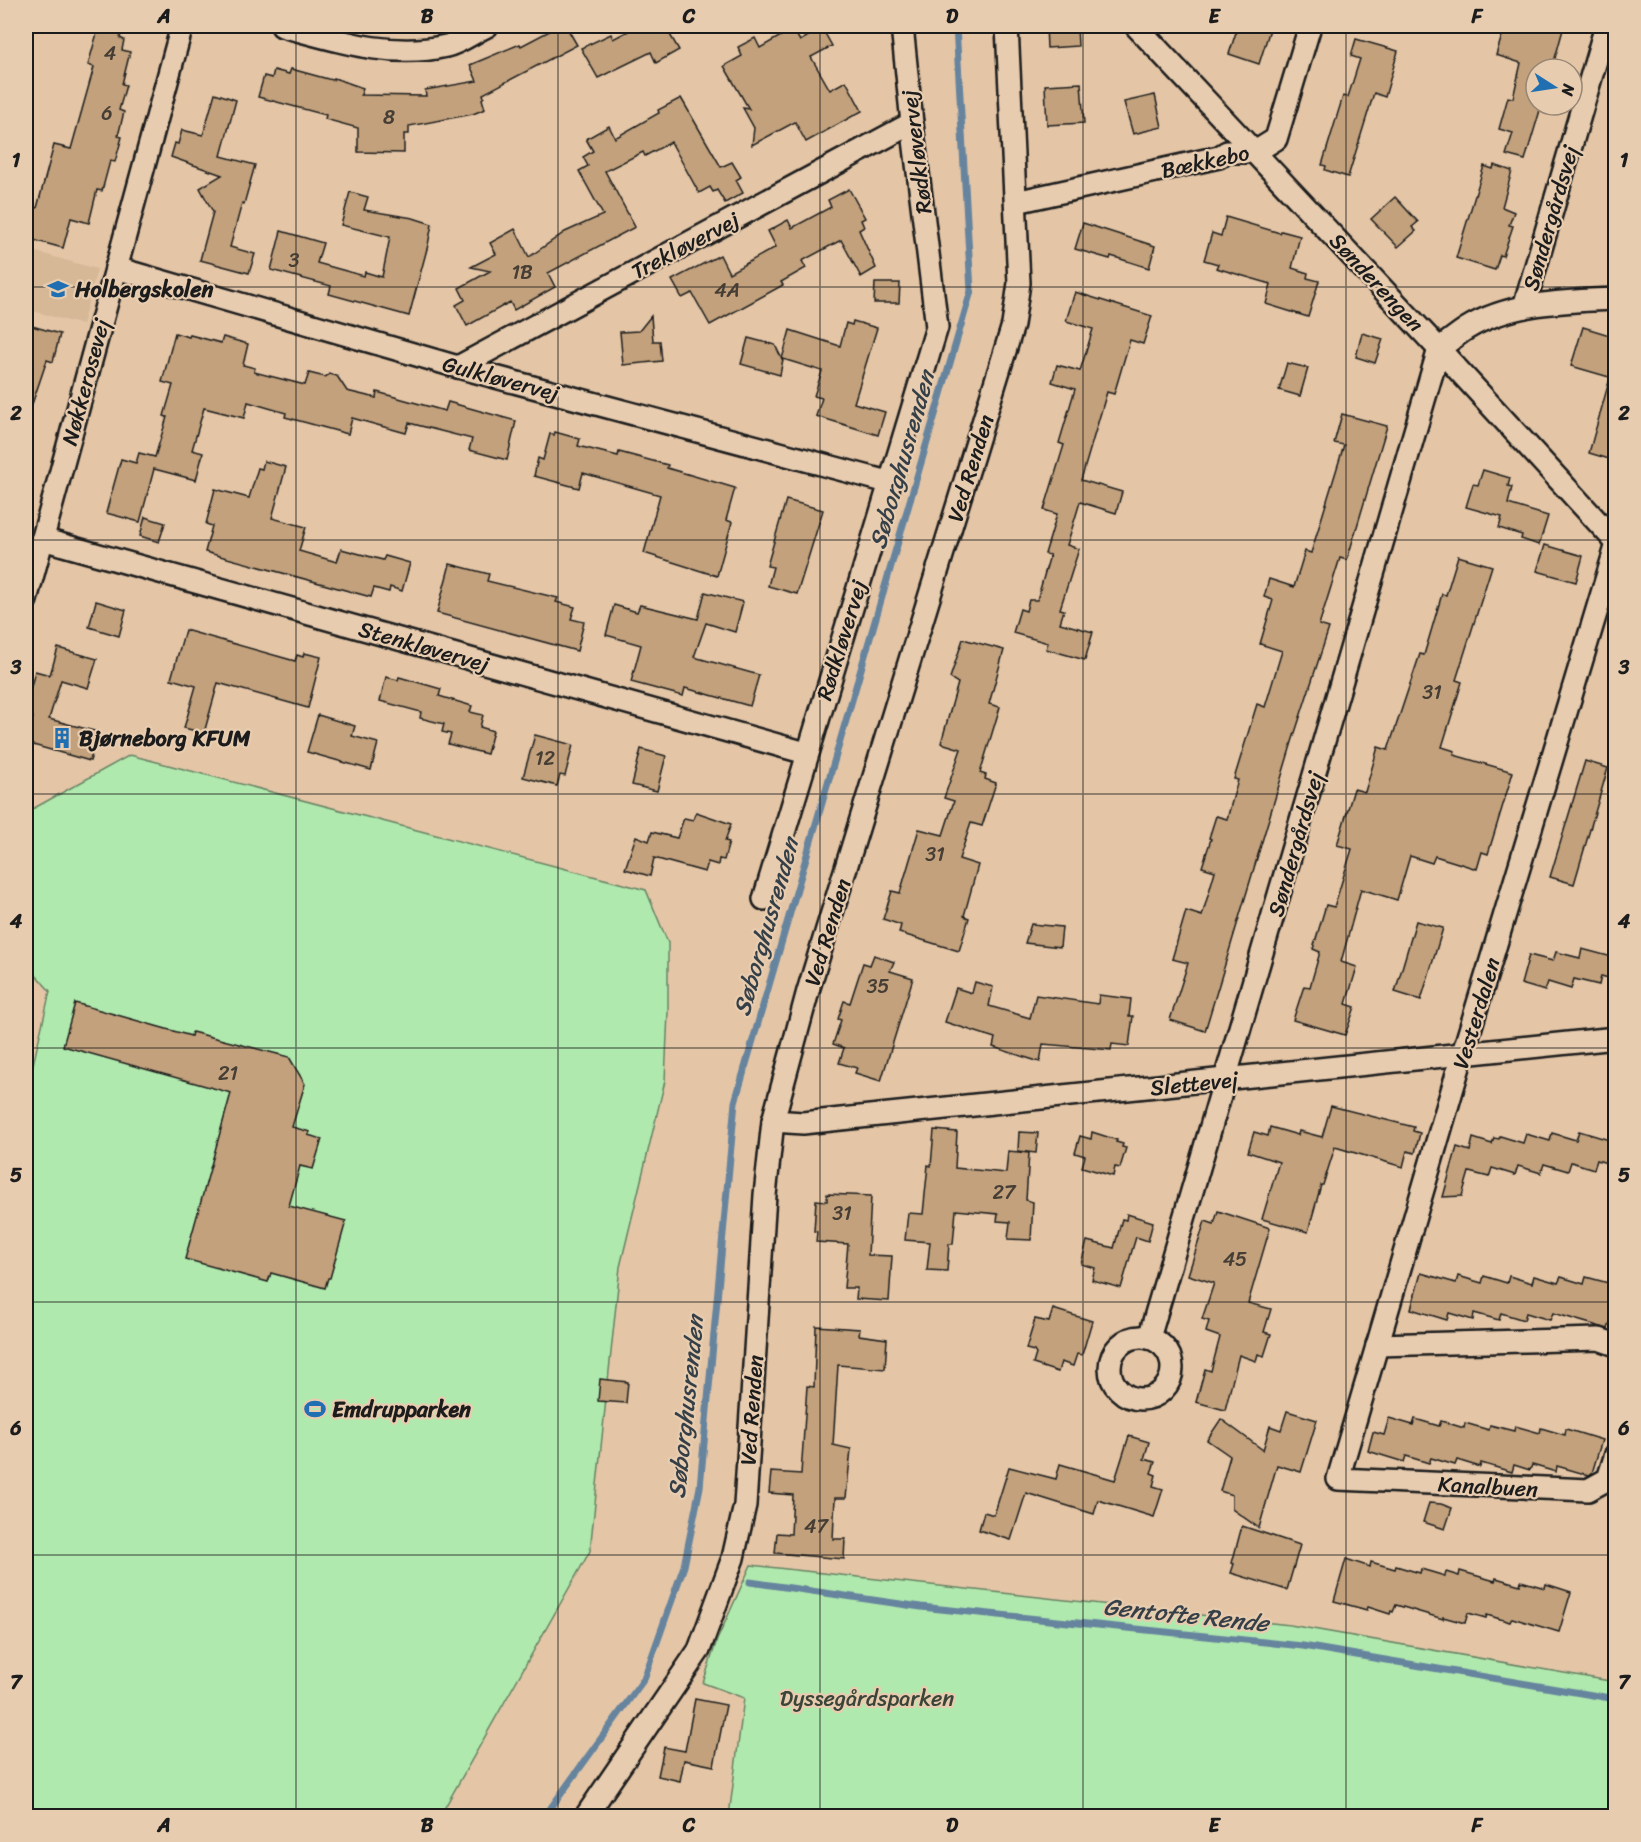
<svg xmlns="http://www.w3.org/2000/svg" width="1641" height="1842" viewBox="0 0 1641 1842" font-family="Sriracha,sans-serif">
  <rect width="100%" height="100%" fill="#e4c6a7"/>
  <filter id="ink" filterUnits="userSpaceOnUse"><feTurbulence type="fractalNoise" baseFrequency=".0167" numOctaves="2"/><feDisplacementMap in="SourceGraphic" scale="12" xChannelSelector="R" yChannelSelector="G"/><feConvolveMatrix kernelMatrix="1 2 1 2 8 2 1 2 1" color-interpolation-filters="sRGB"/></filter>
  <g filter="url(#ink)">
    <path fill="#d6b897" d="M26,249l71,20 -15,56 -56,-16z"/>
    <g fill="#b0e9ad" stroke="#668264" stroke-width="1.5">
      <path d="M130,755l516,135 22,53v69l-3,69 -45,186 -30,284 -150,265h-414v-721l24,-104 -24,-27v-157l3,4z"/>
      <path d="M751,1565l539,60 325,57v134h-886l15,-118 -41,-15 14,-43z"/>
    </g>
    <g fill="none" stroke-linecap="round" stroke-linejoin="round">
      <g stroke="#66849e" stroke-width="7">
        <path d="M750,1582l171,25 382,39 313,53"/>
        <path d="M545,1816l99,-137 40,-113 16,-79 35,-385 236,-811 -15,-265"/>
      </g>
    </g>
    <g fill="#c2a17b" stroke="#1c1c1c" stroke-width="1.5">
      <path d="M99,26h24l-3,12 4,2 -2,10 8,2 -8,32 4,1 -7,25 5,2 -6,24 4,1 -7,25 -5,-1 -8,30 -5,-1 -8,33 -18,-5 -8,30 -37,-10v-33l11,3 17,-63 17,4 23,-82 -6,-2z"/>
      <path d="M559,26h7l11,19 -94,49 1,3 -2,2 3,10 -12,5 -64,12v8h-5v19l-46,-1v-24l-33,-9 1,-4 -68,-18 6,-21 8,2 2,-8 15,4 2,-5 37,10 5,1 1,-2 29,10 -2,7 65,1 -1,-6 52,-9 -7,-16 50,-21 1,2z"/>
      <path d="M638,26h27l14,24 -23,13 -5,-11 -53,26 -17,-30 30,-14 2,5z"/>
      <path d="M1046,26h31l1,20 -31,2z"/>
      <path d="M1238,26h33l-12,38 -30,-10z"/>
      <path d="M1505,26h59l-12,43h-16v36l5,2 -16,53 -19,-5 7,-22 -14,-4 9,-32 5,1 8,-35 -25,-8z"/>
      <path d="M822,28l10,18 -21,11 19,33 16,-9 16,30 -56,31 -11,-20 -43,23 2,-17 -11,-20 6,1 -25,-43 18,-10 -4,-9 17,-9 5,10 33,-19 7,12z"/>
      <path d="M1356,39l42,12 -13,46 -11,-4 -26,84 -23,-7 1,-4 -4,-1 21,-69 5,1 12,-38 -9,-3z"/>
      <path d="M1081,83l3,40 -37,2 -2,-40z"/>
      <path d="M215,93l21,7 -15,56 34,9 -11,39 -2,-1 -12,44 25,7 -6,19 -49,-13 13,-48 -13,-24 22,-13 -51,-18 4,-14 3,1 4,-14 21,5z"/>
      <path d="M1155,95l7,32 -29,7 -9,-32z"/>
      <path d="M681,98l40,69 11,-5 9,15 -5,3 7,13 -18,10 -8,-13 -4,2 -3,-5 -11,6 -28,-51 -26,14 -2,-4 -38,19 30,56 -87,46 7,14 -41,23 -4,-8 -43,24 -11,-21 9,-5 -6,-12 31,-17 -19,-4 25,-13 -6,-11 25,-14 14,28 36,-25 38,-17 -24,-44 9,-5 -5,-9 10,-6 -7,-12 23,-13 6,12 44,-25 -1,-3z"/>
      <path d="M1494,165l18,6 -10,36 12,5 -5,13 4,1 -10,30 -3,-1 -5,15 -39,-12 28,-92 9,3z"/>
      <path d="M849,189l16,29 -4,2 3,7 -5,3 17,38 -15,9 -20,-37 -39,21 4,7 -25,14 2,3 -73,40 -18,-32 -10,5 -10,-18 48,-25 9,18 47,-26 -8,-16 20,-11 4,8 39,-21 -3,-7z"/>
      <path d="M350,192l18,5 -4,13 49,8 19,6 -4,21 -19,71 -80,-22 2,-8 -60,-16 10,-39 42,12 -6,20 47,13 1,-4 17,5 8,-40 -49,-12z"/>
      <path d="M1395,197l23,25 -6,5 4,4 -18,16 -27,-28z"/>
      <path d="M1226,217l54,16 1,-2 19,5 -8,32 16,5 -1,5 12,3 -11,36 -42,-13 5,-20 -55,-16 2,-4 -14,-4 8,-27 9,3z"/>
      <path d="M1083,223l72,23 -6,22 -38,-12 -1,3 -35,-10z"/>
      <path d="M875,283h25l-1,20h-25z"/>
      <path d="M1075,292l77,24 -9,28 -13,-4 -16,54 -7,-2 -26,88 41,12 -6,21 -36,-11 -13,43 12,4 -19,60 4,1 -4,13 33,9 -8,28 -39,-11 2,-6 -35,-10 7,-24 6,2 3,-11h8l13,-45 -5,-1 12,-40 -13,-4 20,-65 -5,-2 16,-54 -23,-7 5,-17 23,6 13,-42 -27,-8z"/>
      <path d="M651,316l2,25h7l2,20 -39,4 -3,-33 19,-1z"/>
      <path d="M853,321l24,7 -23,75 31,9 -7,23 -62,-19 6,-18 -8,-2 8,-25 -39,-12 -3,16 -39,-11 7,-26 27,7 7,14 8,-29 50,16 6,-23 6,2z"/>
      <path d="M32,326l28,8 -7,28 -6,-2 -18,53h-3v-74h2z"/>
      <path d="M1583,327l33,10v42l-45,-13z"/>
      <path d="M175,333l14,4 1,-2 31,8 2,-6 25,7 -5,21 12,3 -1,4 51,13 4,-12 16,4 5,-3 7,2 10,15 29,7 1,-6 68,19 3,-9 68,19 -9,39 -38,-10 3,-11 -63,-16 -3,10 -54,-15 -4,16 -63,-17 1,-4 -38,-11 -4,16 -40,-10 -12,42 11,3 -7,27 -42,-11 -14,53 -34,-9 15,-54 15,4 3,-10 16,4 12,-40 -3,-1 9,-31 -11,-3z"/>
      <path d="M1362,333l21,6 -8,24 -19,-6z"/>
      <path d="M1287,363l21,5 -8,28 -21,-6z"/>
      <path d="M1610,378l6,1v82l-27,-8z"/>
      <path d="M1342,414l45,12 -40,134 -7,-2 -21,67 10,3 -37,114 -87,289 -35,-11 18,-57 -16,-4 14,-48 16,5 13,-45 -13,-4 9,-28 -2,-1 7,-22 11,3 11,-39 -4,-1 23,-75 8,3 17,-56 -22,-7 13,-44 -9,-3 5,-18 25,8 11,-36 6,2 33,-108 -10,-2z"/>
      <path d="M555,432l25,7 -2,7 40,10 1,-4 49,13 -1,3 68,20 -9,32 6,2 -15,54 -73,-23 16,-58 -77,-22 -4,15 -45,-12 4,-18 5,2 7,-26 4,1z"/>
      <path d="M264,461l22,6 -14,51 34,9 -7,24 38,11 4,-13 42,11 2,-4 25,7 -8,28 -12,-4 -1,5 -15,-4 -3,9 -166,-45 7,-26 -6,-2 9,-35 34,9 9,-30 4,1z"/>
      <path d="M1483,470l27,8 -2,8 4,1 -4,17 40,12 -9,29 -18,-6 1,-4 -23,-7 3,-11 -36,-10 7,-23 5,1z"/>
      <path d="M786,500l37,10 -26,84 -29,-8 5,-19 -6,-1z"/>
      <path d="M145,517l20,6 -6,19 -19,-6z"/>
      <path d="M1545,545l38,11 -7,26 -39,-11z"/>
      <path d="M1458,556l34,10 -36,114 6,2 -20,65 13,4 -1,4 59,17 -25,82 -6,-2 -5,17 -42,-13 -3,7 -22,-7 -13,44 -36,-11 -20,73 16,5 -11,37 9,3 -10,28 -52,-15 11,-34 6,1 10,-35 -7,-3 13,-44 8,2 18,-58 -15,-4 17,-56 11,3 13,-45 10,3 32,-96 4,1 18,-61 4,1z"/>
      <path d="M450,564l39,10 -2,7 71,17 -2,4 19,5 -4,12 13,3 -7,29 -140,-38z"/>
      <path d="M705,592l38,10 -8,30 -29,-9 -12,34 65,18 -9,31 -65,-18 -2,8 -52,-14 10,-37 -35,-10 8,-30 23,7 3,-7 58,14z"/>
      <path d="M96,601l30,9 -7,26 -30,-9z"/>
      <path d="M185,630l110,31 2,-6 6,2 1,-4 17,4 -13,51 -90,-25 -14,50 -20,-5 12,-42 -25,-7z"/>
      <path d="M963,639l41,11 -15,54 11,3 -20,66 6,2 -1,4 11,4 -14,43 -11,-3 -12,36 19,6 -14,51 5,2 -10,33 -60,-18 2,-8 -18,-6 9,-28 8,2 19,-64 24,6 11,-34 -10,-3 17,-49 -20,-6 17,-60 -8,-5z"/>
      <path d="M58,648l39,11 -9,29 -27,-8 -12,39 49,13 -8,29 -64,-18 7,-26 -7,-2v-9l9,-35 15,4z"/>
      <path d="M386,677l12,3 1,-3 42,12 -2,7 33,10 -2,6 13,3 -3,12 13,4 -6,23 -39,-10 3,-10 -9,-2 2,-8 -24,-6 1,-6 -41,-11z"/>
      <path d="M318,715l37,11 -3,10 26,7 -7,27 -64,-18z"/>
      <path d="M535,735l38,10 -8,31 -5,-1 -3,11 -34,-9z"/>
      <path d="M641,749l25,7 -9,35 -25,-6z"/>
      <path d="M1585,761l23,7 -34,116 -24,-7z"/>
      <path d="M696,812l35,12 -6,17 4,1 -5,18 -5,-1 -1,6 -10,-3 -3,10 -51,-14 -4,18 -25,-7 11,-33 13,5 3,-9 25,6 7,-20 9,2z"/>
      <path d="M1416,921l27,7 -22,72 -26,-8z"/>
      <path d="M1031,924l31,3 -2,20 -35,-4z"/>
      <path d="M1582,949l34,9v22l-15,-4 -2,9 -25,-6 -3,10 -23,-7 -3,9 -24,-7 8,-29 24,6 3,-9 24,6z"/>
      <path d="M874,955l20,7 -4,9 23,7 -32,103 -26,-8 2,-5 -18,-5 5,-15 -11,-4 8,-24 -3,-1 6,-18 6,2 13,-40 7,2z"/>
      <path d="M975,982l18,5 -4,19 41,12 6,-23 62,9 1,-9 32,4 -2,17h4l-4,30 -17,-2 -1,6 -68,-6 -3,18 -47,-15 2,-9 -50,-16 11,-34 16,5z"/>
      <path d="M75,1003l116,33 1,-4 97,25 16,27 -13,43 18,5 -2,3 14,4 -9,30 -13,-3 -11,40 57,15 -16,57h-2l-3,10 -54,-15 -3,9 -83,-23 46,-166 -168,-47z"/>
      <path d="M1331,1106l83,21 -1,4 7,2 -5,20 -8,-2 -4,16 -68,-20 -12,38h-2l-13,47 -46,-13 17,-57 -31,-10 6,-20 14,4 2,-9 28,8 1,-4 23,6z"/>
      <path d="M934,1130l23,2 -2,36 51,5 2,-22 21,2 -3,47 7,2 -2,38 -23,-1 2,-17 -13,-1 1,-7 -42,-4 -3,34h-4l-2,27 -20,-1 3,-28 -25,-2 3,-27 15,1 5,-49 3,1z"/>
      <path d="M1579,1131l37,11v24l-19,-6 -3,9 -23,-7 -3,9 -24,-7 -3,9 -23,-7 -3,9 -23,-7 -3,9 -20,-5 -7,24 -19,1 14,-50 13,4 3,-13 19,6 2,-6 5,1 1,-3 23,7 3,-9 24,7 2,-8 24,7z"/>
      <path d="M1019,1132l19,1 -2,20 -18,-2z"/>
      <path d="M1092,1132l25,8 -1,2 7,2 -1,3 4,1 -6,20 -5,-1 -2,9 -31,-9 3,-11 -10,-3 5,-17 11,3z"/>
      <path d="M827,1194l44,2 -3,59 24,1 -3,45 -33,-2 1,-11h-13l4,-44 -32,-2 1,-10 -3,-1 2,-31 11,1z"/>
      <path d="M1218,1211l52,17 -22,75 23,6 -7,23 7,2 -7,22 -6,-2 -2,7 -17,-6 -14,55 -29,-8 9,-33 6,2 9,-34 -14,-5 3,-11 -7,-2 12,-36 -26,-8 17,-54 9,3z"/>
      <path d="M1127,1214l26,8 -5,19 -12,-4 -15,51 -29,-8 3,-12 -14,-4 6,-23 27,7 8,-29 4,1z"/>
      <path d="M1421,1273l35,10 2,-7 24,7 2,-7 23,7 2,-7 23,7 2,-7 24,7 3,-6 23,7 2,-7 30,8v33l-4,-1 -4,12 -55,-16 -3,7 -24,-7 -2,7 -23,-7 -2,7 -25,-7 -1,7 -24,-7 -2,7 -36,-11z"/>
      <path d="M1053,1309l39,12 -10,34 -5,-1 -4,12 -12,-4 -3,10 -25,-8 3,-10 -2,-3 -8,-2 9,-30 14,3z"/>
      <path d="M816,1326l44,3 -1,6 28,4 -2,30 -47,-4 -5,80 18,4 -5,49h-11l-2,41h12l-1,20 -69,-6 2,-20 14,1 2,-39 -24,-2 2,-21 30,2 6,-88 7,1z"/>
      <path d="M600,1379l28,3 -2,21 -28,-2z"/>
      <path d="M1287,1411l30,9 -16,52 -24,-7 -18,63 -27,-19v-14l-12,-4 10,-35 -23,-16 14,-21 42,31 7,-24 11,4z"/>
      <path d="M1389,1418l24,7 2,-6 24,7 2,-5 23,7 1,-5 24,7 1,-5 24,6 1,-5 25,7 1,-5 24,7 1,-6 36,11 -10,33 -4,2 -31,-9 -1,6 -24,-7 -2,5 -16,-5 -2,7 -31,-9 -1,4 -23,-7 -2,5 -24,-7 -2,5 -23,-7 -2,6 -36,-11 5,-19 11,3z"/>
      <path d="M1129,1436l20,6 -5,17 11,3 -4,11 5,2 -3,11 10,3 -9,28 -56,-17 -4,14 -68,-21 -15,47 -32,-10 5,-18 10,3 15,-48 47,12 4,-15 55,16z"/>
      <path d="M1429,1503l12,1 11,4 -7,21 -22,-7z"/>
      <path d="M1242,1526l58,19 -13,45 -56,-17 3,-9 -2,-1z"/>
      <path d="M1346,1559l24,8 1,-5 24,7 1,-3 24,7 1,-4 24,7 1,-4 13,4 1,-5 35,10 1,-3 24,7 1,-4 24,7 1,-4 25,8 -12,40 -47,-14 -2,4 -23,-7 -1,3 -18,-5 -3,10 -22,-6v2l-47,-14 -3,7 -2,-1 -1,3 -22,-7 -1,3 -33,-9z"/>
      <path d="M695,1699l31,6 -12,61 -30,-6 -4,21 -22,-5 6,-29 21,4z"/>
    </g>
    <g fill="none" stroke-linecap="round" stroke-linejoin="round">
      <defs>
        <g id="street">
          <path d="M282,26c53,14 108,33 164,20 14,-3 28,-14 41,-20"/>
          <path d="M1136,26l303,323 177,193"/>
          <path d="M1016,202l203,-45 8,-5h28l21,-13 34,-113"/>
          <path d="M116,268l342,99 430,115"/>
          <path d="M1524,307l82,-281"/>
          <path d="M458,367l454,-244"/>
          <path d="M42,539l764,214"/>
          <path d="M1616,547l-153,506 -125,426 250,11 20,-11 8,-25"/>
          <path d="M26,600l156,-574"/>
          <path d="M764,899l173,-572 -25,-204 -10,-97"/>
          <path d="M773,1121l30,2 813,-85"/>
          <circle cx="1141" cy="1368" r="31"/>
          <path d="M1149,1338l290,-989c9,-7 18,-14 27,-20 43,-27 100,-28 150,-30"/>
          <path d="M1377,1345l222,-6 17,6"/>
          <path d="M586,1816l113,-166 34,-92 12,-53 20,-310 8,-74 35,-130 205,-666 6,-42 -12,-257"/>
        </g>
      </defs>
      <use href="#street" stroke="#1c1c1c" stroke-width="26"/>
      <use href="#street" stroke="#e8ccaf" stroke-width="21"/>
    </g>
  </g>
  <path fill="none" stroke="#1c1c1c" stroke-width="1.5" stroke-opacity="0.55" d="M296,26v1790M558,26v1790M820,26v1790M1083,26v1790M1346,26v1790M26,287h1590M26,540h1590M26,794h1590M26,1048h1590M26,1302h1590M26,1555h1590"/>
  <defs>
    <symbol id="school-bare" viewBox="-9 -9 18 18"><path d="M0-5L7-2L0 1L-7-2ZM-4 1L0 2.5L4 1V4Q0 6-4 4Z" fill="#1f6fb2" stroke="#e8ccaf" stroke-width="2.5" paint-order="stroke"/></symbol>
    <symbol id="building-bare" viewBox="-9 -9 18 18"><path d="M-4-6H4V6H1V3H-1V6H-4ZM-2.5-4.3h1.7v1.8h-1.7ZM.8-4.3h1.7v1.8H.8ZM-2.5-1h1.7V.8h-1.7ZM.8-1h1.7V.8H.8Z" fill="#1f6fb2" stroke="#e8ccaf" stroke-width="2.5" paint-order="stroke"/></symbol>
    <symbol id="stadium-bare" viewBox="-9 -9 18 18"><path d="M0-5a6.5 5 0 1 0 0 10a6.5 5 0 1 0 0-10ZM-3.5-1.8h7v3.6h-7Z" fill="#1f6fb2" stroke="#e8ccaf" stroke-width="2.5" paint-order="stroke"/></symbol>
  </defs>
  <g fill-rule="evenodd">
    <use href="#school-bare" x="43" y="274" width="30" height="30"/>
    <use href="#building-bare" x="47" y="723" width="30" height="30"/>
    <use href="#stadium-bare" x="300" y="1394" width="30" height="30"/>
  </g>
  <g text-anchor="middle" stroke-width="4.5" stroke-linejoin="round" paint-order="stroke">
    <g font-size="20" fill="#463d34">
      <text x="110" y="60">4</text>
      <text x="107" y="120">6</text>
      <text x="389" y="124">8</text>
      <text x="294" y="267">3</text>
      <text x="522" y="279">1B</text>
      <text x="727" y="297">4A</text>
      <text x="1432" y="699">31</text>
      <text x="545" y="765">12</text>
      <text x="935" y="861">31</text>
      <text x="878" y="993">35</text>
      <text x="228" y="1080">21</text>
      <text x="1004" y="1199">27</text>
      <text x="842" y="1220">31</text>
      <text x="1235" y="1266">45</text>
      <text x="816" y="1533">47</text>
    </g>
    <g font-size="22" fill="#1c1c1c" stroke="#e8ccaf">
      <text transform="translate(916 152) rotate(-97)" y="8">Rødkløvervej</text>
      <text transform="translate(1205 161) rotate(-12)" y="8">Bækkebo</text>
      <text transform="translate(1550 218) rotate(-74)" y="8">Søndergårdsvej</text>
      <text transform="translate(685 245) rotate(-28)" y="8">Trekløvervej</text>
      <text transform="translate(1377 282) rotate(47)" y="8">Sønderengen</text>
      <text transform="translate(501 378) rotate(15)" y="8">Gulkløvervej</text>
      <text transform="translate(85 382) rotate(-75)" y="8">Nøkkerosevej</text>
      <text transform="translate(970 468) rotate(-73)" y="8">Ved Renden</text>
      <text transform="translate(841 640) rotate(-73)" y="8">Rødkløvervej</text>
      <text transform="translate(424 646) rotate(16)" y="8">Stenkløvervej</text>
      <text transform="translate(1295 844) rotate(-74)" y="8">Søndergårdsvej</text>
      <text transform="translate(827 932) rotate(-73)" y="8">Ved Renden</text>
      <text transform="translate(1476 1013) rotate(-73)" y="8">Vesterdalen</text>
      <text transform="translate(1194 1083) rotate(-6)" y="8">Slettevej</text>
      <text transform="translate(751 1410) rotate(-86)" y="8">Ved Renden</text>
      <text transform="translate(1488 1486) rotate(3)" y="8">Kanalbuen</text>
    </g>
    <g font-size="22" font-weight="bold" fill="#1c1c1c" stroke="#e8ccaf" text-anchor="start">
      <text x="75" y="297">Holbergskolen</text>
      <text x="79" y="746">Bjørneborg KFUM</text>
      <text x="332" y="1417">Emdrupparken</text>
    </g>
    <g font-size="22" fill="#3a4539" stroke="#e8ccaf">
      <text x="867" y="1706">Dyssegårdsparken</text>
    </g>
    <g font-size="24" font-style="italic" fill="#353f47" stroke="#e8ccaf">
      <text transform="translate(902 460) rotate(-74)" y="8">Søborghusrenden</text>
      <text transform="translate(766 927) rotate(-74)" y="8">Søborghusrenden</text>
      <text transform="translate(686 1407) rotate(-84)" y="8">Søborghusrenden</text>
      <text transform="translate(1186 1615) rotate(6)" y="8">Gentofte Rende</text>
    </g>
  </g>
  <rect width="1641" height="1842" fill="none" stroke="#e8ccaf" stroke-width="66"/>
  <g transform="translate(1554 87) rotate(102)"><circle r="28" fill="#e8ccaf" stroke="#968674" stroke-width="1.5"/>
  <path d="M0-4.5L10 22L0 15L-10 22Z" fill="#1f6fb2"/>
  <text y="-9" font-size="16" font-weight="bold" text-anchor="middle" fill="#1c1c1c">N</text>
  </g>
  <rect x="33" y="33" width="1575" height="1776" fill="none" stroke="#1c1c1c" stroke-width="2"/>
  <g font-size="20" text-anchor="middle" font-weight="bold" fill="#1c1c1c">
    <text x="164" y="23">A</text>
    <text x="427" y="23">B</text>
    <text x="689" y="23">C</text>
    <text x="952" y="23">D</text>
    <text x="1214" y="23">E</text>
    <text x="1477" y="23">F</text>
    <text x="16" y="167">1</text>
    <text x="1624" y="167">1</text>
    <text x="16" y="420">2</text>
    <text x="1624" y="420">2</text>
    <text x="16" y="674">3</text>
    <text x="1624" y="674">3</text>
    <text x="16" y="928">4</text>
    <text x="1624" y="928">4</text>
    <text x="16" y="1182">5</text>
    <text x="1624" y="1182">5</text>
    <text x="16" y="1435">6</text>
    <text x="1624" y="1435">6</text>
    <text x="16" y="1689">7</text>
    <text x="1624" y="1689">7</text>
    <text x="164" y="1832">A</text>
    <text x="427" y="1832">B</text>
    <text x="689" y="1832">C</text>
    <text x="952" y="1832">D</text>
    <text x="1214" y="1832">E</text>
    <text x="1477" y="1832">F</text>
  </g>
</svg>
